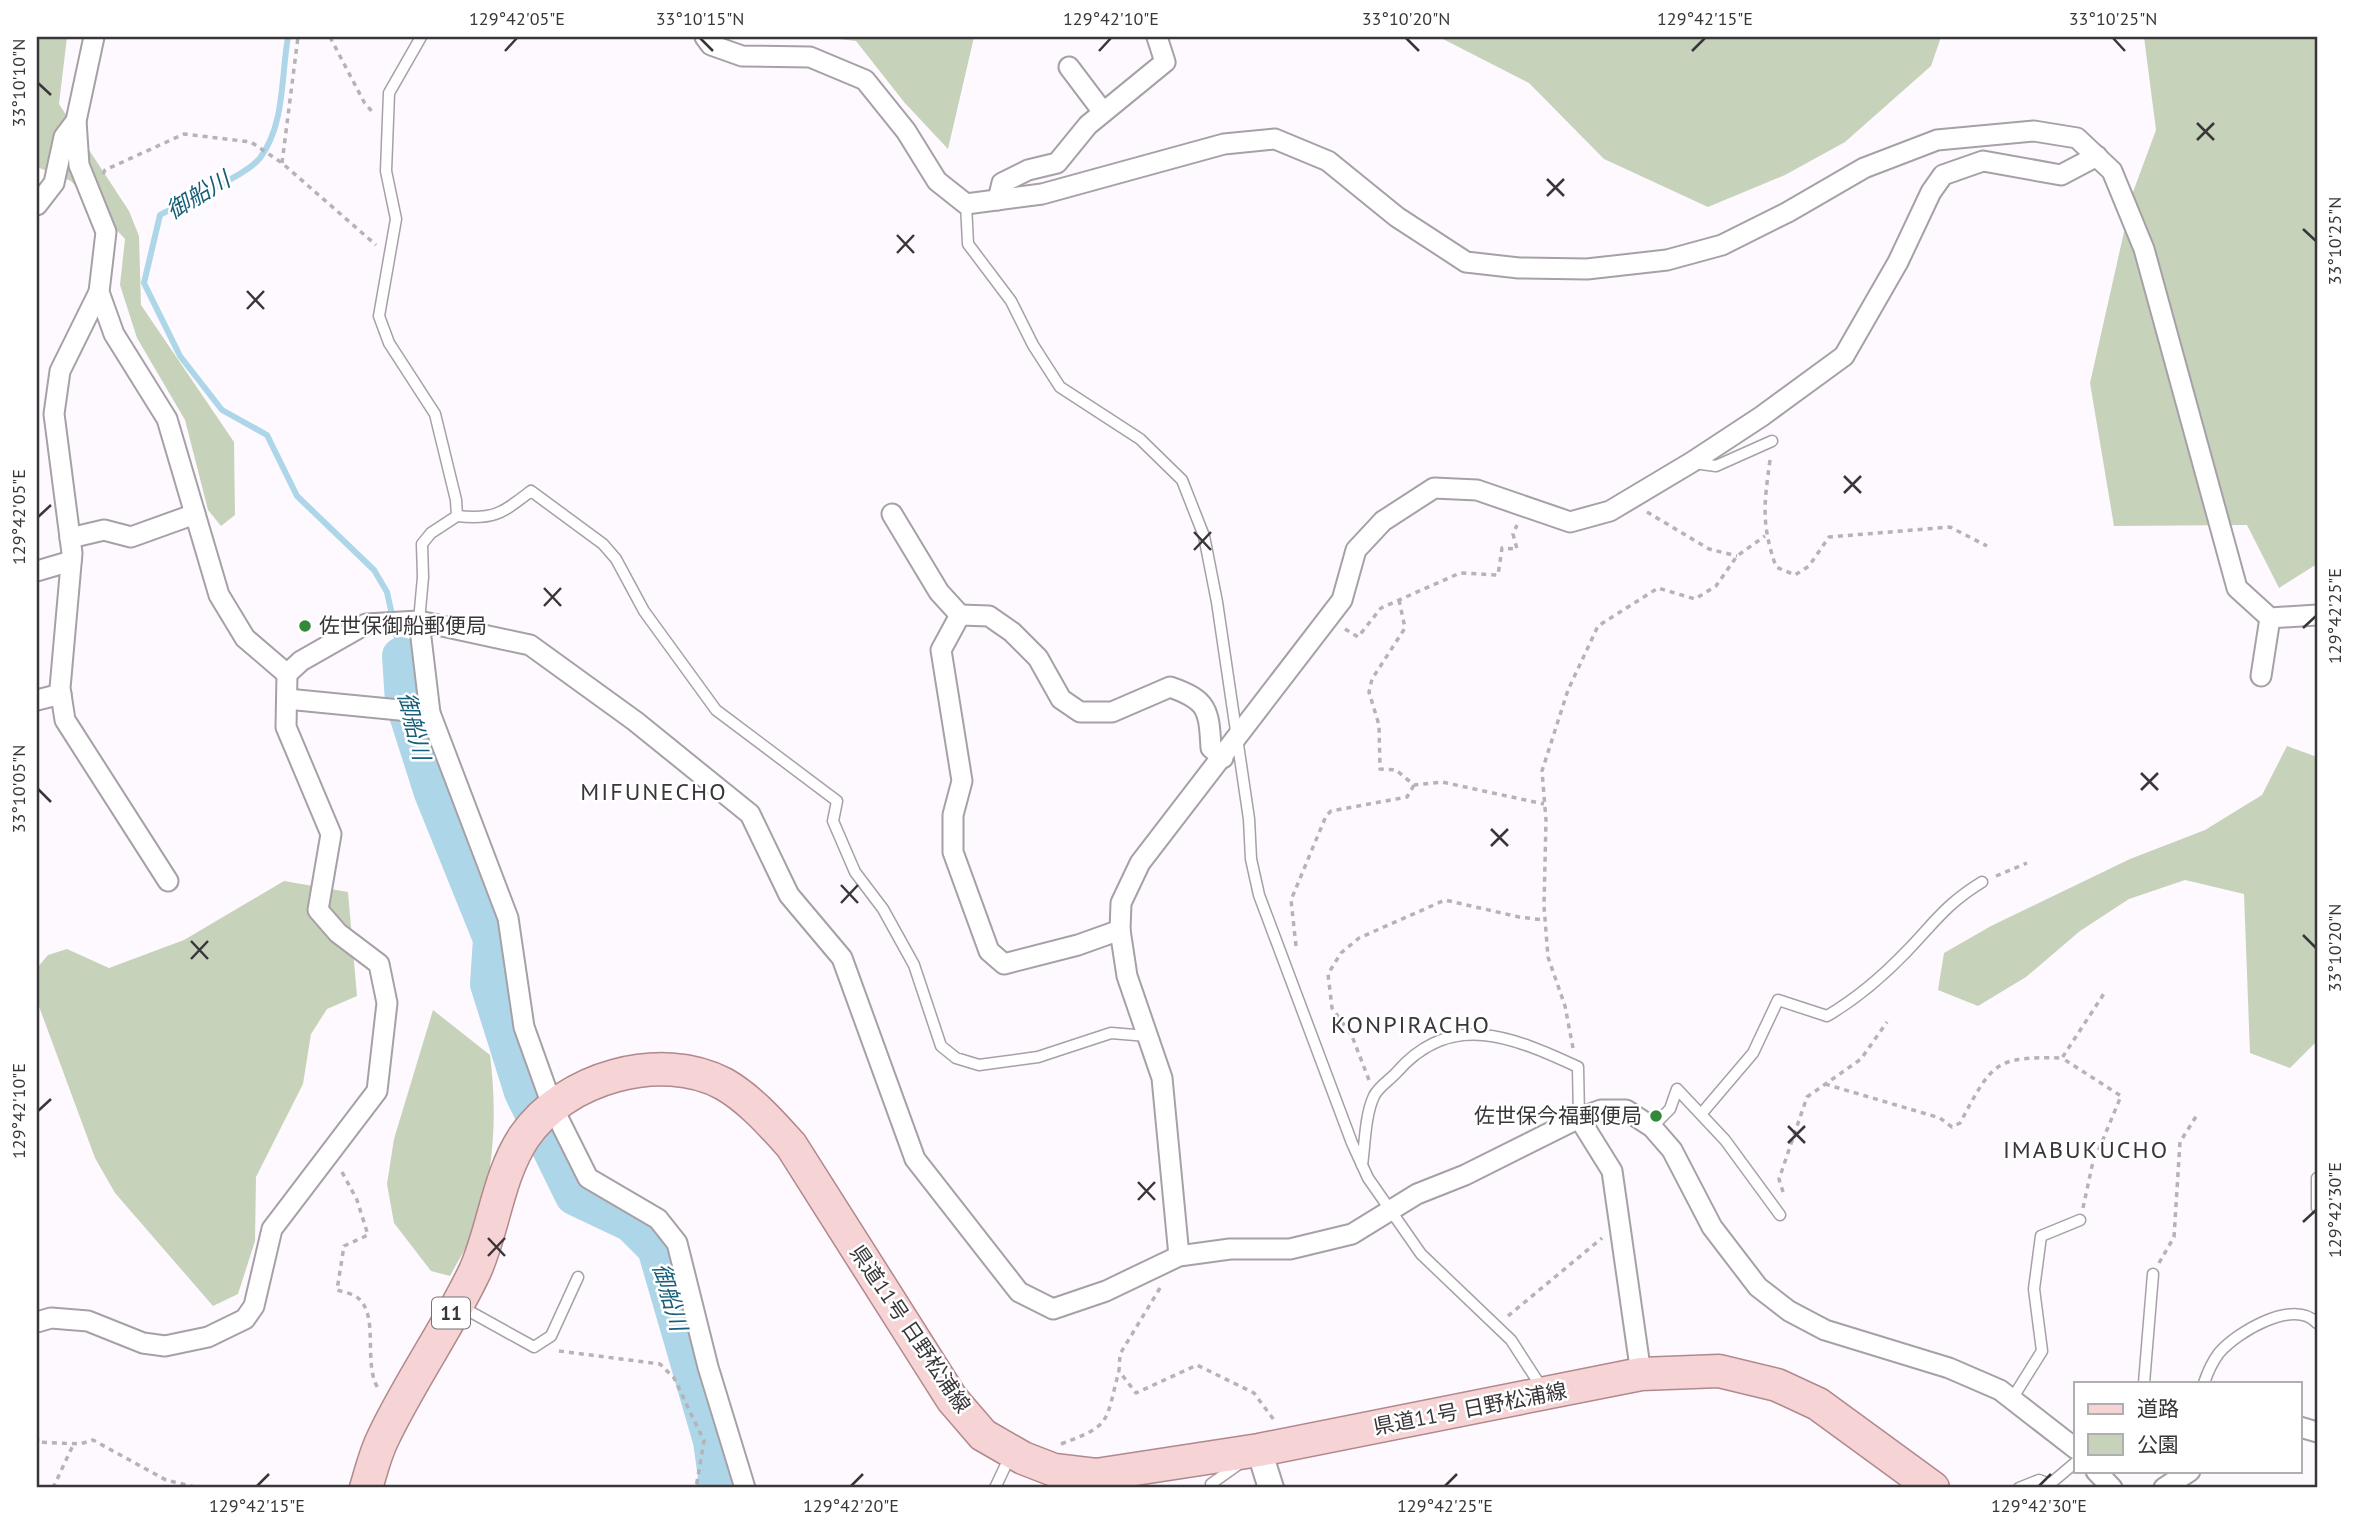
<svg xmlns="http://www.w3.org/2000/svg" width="2354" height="1525" viewBox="0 0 2354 1525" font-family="'PT Sans','Noto Sans JP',sans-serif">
  <rect width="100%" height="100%" fill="#fef9fe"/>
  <g fill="#c7d2bb">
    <path d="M37,37h30l-8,67 70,107 10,25 2,69 93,137 1,73 -14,11 -13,-16 -23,-90 -48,-82 -17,-53 5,-46 -54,-58 -34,-14z"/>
    <path d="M821,37h153l-26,112 -44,-47 -48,-61z"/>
    <path d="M1439,37h502l-10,29 -86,76 -60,33 -77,32 -104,-48 -75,-76z"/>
    <path d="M2144,37h173v527l-38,24 -32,-63 -133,1 -24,-143 43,-191 23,-62z"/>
    <path d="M2287,746l30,11v284l-27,27 -40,-15 -6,-159 -59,-14 -56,19 -49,32 -54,46 -48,29 -40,-16 6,-37 47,-27 139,-67 75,-29 57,-35z"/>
    <path d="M284,881l64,11 9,104 -30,13 -16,25 -8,50 -47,93 -1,64 -17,53 -25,12 -98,-113 -20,-35 -58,-157v-33l11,-13 19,-6 42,19 75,-28z"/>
    <path d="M433,1010l57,45c7,55 5,114 -13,167 -6,19 -18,37 -27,54l-19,-5 -37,-48 -7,-39 7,-45z"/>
  </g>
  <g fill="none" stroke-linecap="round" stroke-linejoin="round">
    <path stroke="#aed6e9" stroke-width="6" d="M288,37c-7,39 -3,88 -28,121 -15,19 -76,43 -100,57l-16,68 36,73 42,54 45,25 30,61 77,74 13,22 14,64"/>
    <path stroke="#aed6e9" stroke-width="38" d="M401,656l3,46 29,91 59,146 -3,45 34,108 51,104 57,27 25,25 56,193 5,36 -2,11"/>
    <defs>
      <g id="service">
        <path d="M966,204l2,40 43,57 22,44 27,42 80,52 42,41 22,56 13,66 32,217 2,40 8,36 93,248 16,35 53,76 90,86 31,48"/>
        <path d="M1694,463l22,3 56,-25"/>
        <path d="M457,516c38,4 45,-3 74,-25l72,53 13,15 28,52 72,99 121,91 -4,20 22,51 28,37 31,56 27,81 15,12 23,7 59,-8 73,-24 36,3"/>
        <path d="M419,621l4,-44 -1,-33 9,-11 26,-17 -1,-16 -21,-86 -46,-71 -10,-27 17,-97 -10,-48 3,-78 32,-56"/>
        <path d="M1702,1113l51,-60 25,-53 49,16c29,-17 57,-41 80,-65 28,-29 39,-47 75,-69"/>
        <path d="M1652,1127l18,-18 7,-20 48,51 55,75"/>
        <path d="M1362,1165c3,-21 3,-50 12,-69 4,-9 16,-16 23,-24 54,-62 116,-35 181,-5l1,51"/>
        <path d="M2317,1178v30"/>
        <path d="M460,1306l74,41 17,-11 27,-59"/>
        <path d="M2144,1383l9,-109"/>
        <path d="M2204,1383c3,-9 9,-22 15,-30 18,-21 75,-55 98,-30"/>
        <path d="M2012,1399l30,-48 -8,-62 7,-53 39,-16"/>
        <path d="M1211,1484l28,-20"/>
        <path d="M995,1488l16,-34"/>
        <path d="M2019,1488l20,-8 11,4 26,-22"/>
      </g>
      <g id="minor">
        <path d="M94,37l-18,84 3,44 27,67 -7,60 15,42 53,85 52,176 26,43 42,36"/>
        <path d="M705,37l6,8 31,11 68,1 55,23 41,51 31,50 29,23 76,-10 182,-50 51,-5 53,22 69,56 69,45 53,6 68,1 80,-9 55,-15 66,-33 76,-44 73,-28 97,-9 43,7 35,33 32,78 93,339 33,30 47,-3"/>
        <path d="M1069,67l34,45"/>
        <path d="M998,200l4,-17 26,-13 29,-7 31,-38 77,-63 -8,-25"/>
        <path d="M37,205l17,-22 10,-46 12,-16"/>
        <path d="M99,292l-39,79 -6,43 18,139 -12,135 5,32 103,161"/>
        <path d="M892,514l47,78 21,23 -19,35 21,131 -9,34v37l36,99 15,13 74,-19 42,-15"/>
        <path d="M70,538l34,-8 27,7 64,-23"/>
        <path d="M37,571l34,-10"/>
        <path d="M960,615l29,1 23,16 26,26 23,41 19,13h32l58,-25c38,13 39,23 41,61l12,10"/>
        <path d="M419,621l11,92 78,205 16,109 29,81 35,70 70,41 19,24 31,124 37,121"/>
        <path d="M2261,676l9,-58"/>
        <path d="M287,699l143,14"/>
        <path d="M37,700l24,-6"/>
        <path d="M1579,1118l33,53 29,203"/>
        <path d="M1179,1256l-17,-178 -35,-102 -7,-46 1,-27 19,-40 202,-263 14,-50 27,-29 51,-33 43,2 93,32 40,-11 82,-49 70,-46 82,-60 54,-94 33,-70 12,-17 40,-14 78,14 36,-19"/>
        <path d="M37,1322l14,-4 37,3 55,22 22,3 43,-9 37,-18 9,-13 18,-77 105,-138 10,-88 -8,-39 -41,-31 -20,-23 13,-76 -45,-107 1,-53 14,-13 65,-37 53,-3 111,24 105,76 115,93 39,81 53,63 73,201 104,133 34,17 53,-18 73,-35 51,-7h60l62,-15 65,-40 48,-19 114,-57 22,-8h25l26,17 20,23 40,77 46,60 31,24 36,19 124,38 51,22 76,59"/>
        <path d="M2300,1427l17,5"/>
        <path d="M2096,1471l16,17"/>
        <path d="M2164,1488l26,-17"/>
      </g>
      <path id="tertiary" d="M1259,1450l12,38"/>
      <path id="primary" d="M366,1488c5,-16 9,-34 17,-50 27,-57 65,-110 92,-167 19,-43 23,-95 49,-134 40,-59 137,-87 200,-53 26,15 47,39 67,61l161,254 31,36 40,23 31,12 42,5 163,-25 382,-76 78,-3 58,14 41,19 115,84"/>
    </defs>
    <use href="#service" stroke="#a6a0a7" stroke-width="13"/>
    <use href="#minor" stroke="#a6a0a7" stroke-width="23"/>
    <use href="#tertiary" stroke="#a6a0a7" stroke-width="28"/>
    <use href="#primary" stroke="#b0898c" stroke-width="35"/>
    <g stroke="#b6b2b6" stroke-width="3.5" stroke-dasharray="5 5" stroke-linecap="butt">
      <path d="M330,37l34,65 10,12"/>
      <path d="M282,163l16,-126"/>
      <path d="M103,174l2,-4 79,-36 67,8 31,21 94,82"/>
      <path d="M1770,460c-6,45 -9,63 6,107l19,8 14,-9 20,-29 121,-10 37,19"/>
      <path d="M1647,512l62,37 28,7"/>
      <path d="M1399,600l6,28 -33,51 -3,13 10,33 1,44 16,1 18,15 28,-3 102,22"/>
      <path d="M1345,629l13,8 23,-29 79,-35 38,2 4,-27 15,1 -4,-15 4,-9"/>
      <path d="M1996,876l31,-13"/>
      <path d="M1296,946l-5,-46 35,-84 5,-5 76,-14 7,-12"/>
      <path d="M1573,1048l-8,-42 -17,-49 -4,-51 2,-86 -4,-49 26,-81 30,-64 60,-38 37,11 21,-13 21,-30 28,-20"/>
      <path d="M1369,1080l-17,-44 -20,-28 -4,-34 13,-21 18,-15 86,-38 74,17 25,3"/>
      <path d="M1825,1084l115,34 12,9 8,-4c32,-59 33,-67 102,-65"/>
      <path d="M342,1172l15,28 11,35 -24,11 -7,44c6,2 17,4 21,8 22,18 4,67 21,92"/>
      <path d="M1783,1192l-4,-13 28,-82 54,-38 26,-37"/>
      <path d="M2083,1208l9,-42 29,-70 -59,-38 43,-66"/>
      <path d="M2159,1263l15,-26 6,-95 17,-27"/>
      <path d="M1160,1288l-40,66 -1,17 17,22 61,-28 57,28 20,27"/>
      <path d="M1508,1316l94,-78"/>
      <path d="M559,1351l101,13 14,14 30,63 -8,47"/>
      <path d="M37,1436l1,6 42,2 13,-4 73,40 33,8"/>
      <path d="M1061,1444c52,-19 44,-22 58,-73"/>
      <path d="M53,1488l21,-45"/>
    </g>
    <use href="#service" stroke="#fff" stroke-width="10"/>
    <use href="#minor" stroke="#fff" stroke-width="19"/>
    <use href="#tertiary" stroke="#fff" stroke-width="24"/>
    <use href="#primary" stroke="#f6d3d4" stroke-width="32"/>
  </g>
  <path fill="none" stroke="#393639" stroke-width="2.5" d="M700,38l13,13M1406,38l13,13M2113,38l12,13M505,51l12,-13M1099,51l12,-13M1692,51l13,-13M38,83l13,12M2197,123l17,17M2197,140l17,-17M1547,179l17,17M1547,196l17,-17M2303,229l13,12M897,235l17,18M897,253l17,-18M247,291l17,18M247,309l17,-18M1844,476l17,17M1844,493l17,-17M38,517l13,-12M1194,532l17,18M1194,550l17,-18M544,588l17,18M544,606l17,-18M2303,628l13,-12M2141,773l17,17M38,789l13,13M2141,790l17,-17M1491,829l17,17M1491,846l17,-17M841,885l17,18M841,903l17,-18M2303,935l13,13M191,941l17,18M191,959l17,-18M38,1111l13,-12M1788,1126l17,17M1788,1143l17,-17M1138,1182l17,18M1138,1200l17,-18M2303,1222l13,-12M488,1238l17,18M488,1256l17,-18M257,1486l12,-12M851,1486l12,-12M1445,1486l12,-12M2039,1486l12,-12"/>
  <g fill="#318939" stroke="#fff" stroke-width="2.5">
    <circle cx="305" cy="626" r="7"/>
    <circle cx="1656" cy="1116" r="7"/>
  </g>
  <g text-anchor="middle" stroke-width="5" stroke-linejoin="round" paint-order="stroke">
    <rect fill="#fff" stroke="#747274" stroke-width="2" x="432" y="1297.5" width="38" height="31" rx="5"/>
    <g font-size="19" font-weight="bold" fill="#393639">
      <text x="451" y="1320">11</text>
    </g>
    <g font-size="21" fill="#393639" stroke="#fff" text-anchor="start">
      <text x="319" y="633">佐世保御船郵便局</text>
      <text x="1642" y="1123" text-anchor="end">佐世保今福郵便局</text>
    </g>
    <g font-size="21" fill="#393639" stroke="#fff">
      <text transform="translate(910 1329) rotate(56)" y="7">県道11号 日野松浦線</text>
      <text transform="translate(1470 1409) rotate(-11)" y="7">県道11号 日野松浦線</text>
    </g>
    <g font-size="23" font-style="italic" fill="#165e79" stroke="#fff">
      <text transform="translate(198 195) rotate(-31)" y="8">御船川</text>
      <text transform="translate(414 726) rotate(76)" y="8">御船川</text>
      <text transform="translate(670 1297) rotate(74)" y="8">御船川</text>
    </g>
    <g font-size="24" letter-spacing="2" fill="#393639" stroke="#fff">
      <text x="654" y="800">MIFUNECHO</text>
      <text x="1411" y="1033">KONPIRACHO</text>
      <text x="2086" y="1158">IMABUKUCHO</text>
    </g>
  </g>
  <rect width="2354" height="1525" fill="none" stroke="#ffffff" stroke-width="77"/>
  <rect x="2074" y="1382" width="228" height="91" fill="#ffffff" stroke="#b0afb0" stroke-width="2"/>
  <rect x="2088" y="1404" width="35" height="10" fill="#f6d3d4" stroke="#b0afb0" stroke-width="2"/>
  <text x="2137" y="1416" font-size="21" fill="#393639">道路</text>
  <rect x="2088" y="1434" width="35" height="21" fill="#c7d2bb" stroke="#b0afb0" stroke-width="2"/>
  <text x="2137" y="1452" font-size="21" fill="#393639">公園</text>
  <rect x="38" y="38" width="2278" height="1448" fill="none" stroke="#393639" stroke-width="2.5"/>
  <g font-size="18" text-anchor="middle" fill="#393639">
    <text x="517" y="25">129°42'05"E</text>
    <text x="700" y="25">33°10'15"N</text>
    <text x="1111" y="25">129°42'10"E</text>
    <text x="1406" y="25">33°10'20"N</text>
    <text x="1705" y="25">129°42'15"E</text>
    <text x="2113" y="25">33°10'25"N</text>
    <text transform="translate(19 83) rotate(-90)" y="6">33°10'10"N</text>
    <text transform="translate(2335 241) rotate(-90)" y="6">33°10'25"N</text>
    <text transform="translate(19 517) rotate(-90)" y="6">129°42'05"E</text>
    <text transform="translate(2335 616) rotate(-90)" y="6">129°42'25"E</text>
    <text transform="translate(19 789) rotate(-90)" y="6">33°10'05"N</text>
    <text transform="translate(2335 948) rotate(-90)" y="6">33°10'20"N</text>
    <text transform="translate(19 1111) rotate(-90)" y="6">129°42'10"E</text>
    <text transform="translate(2335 1210) rotate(-90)" y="6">129°42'30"E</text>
    <text x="257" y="1512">129°42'15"E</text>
    <text x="851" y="1512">129°42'20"E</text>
    <text x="1445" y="1512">129°42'25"E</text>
    <text x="2039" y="1512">129°42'30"E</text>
  </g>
</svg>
